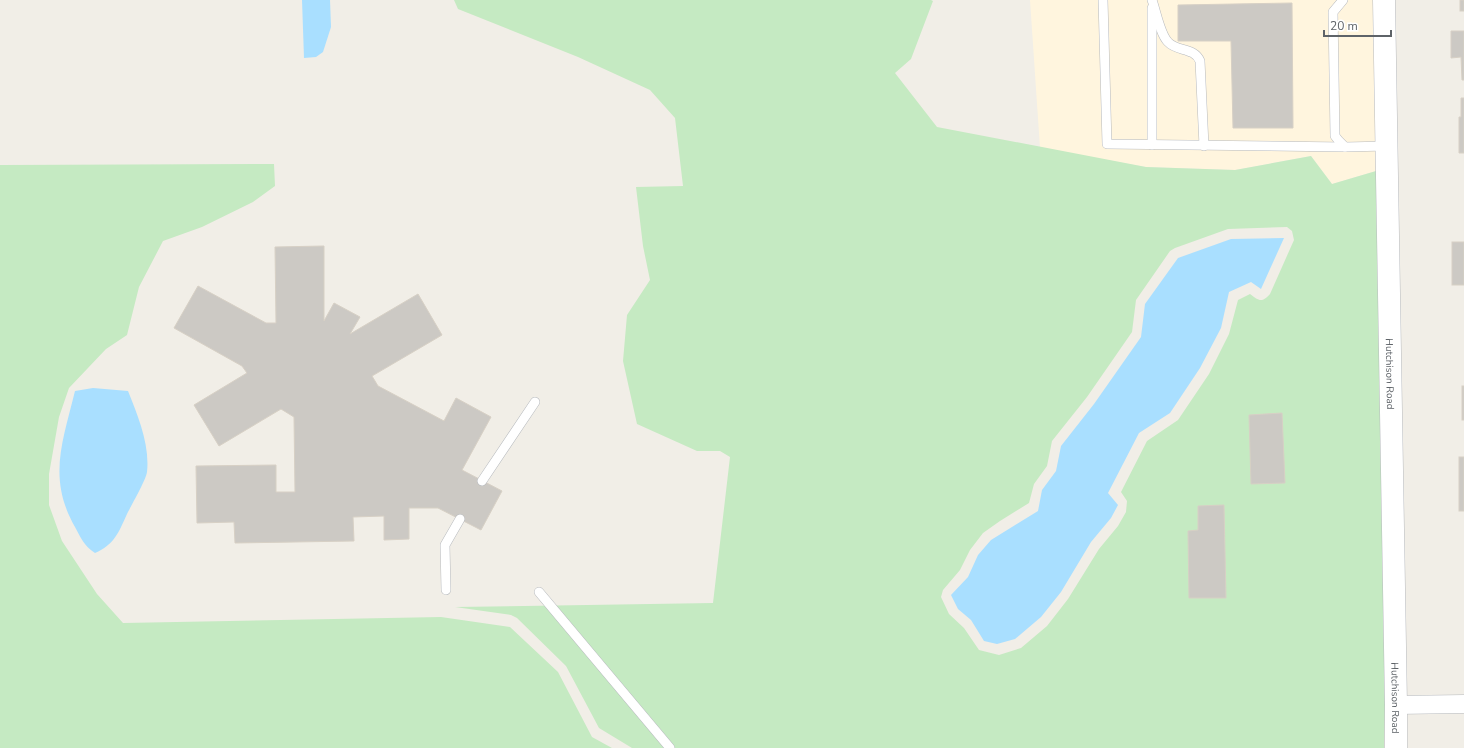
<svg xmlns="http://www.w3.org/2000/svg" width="1464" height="748" viewBox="0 0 1464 748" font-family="'Nunito Sans',sans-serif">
  <rect width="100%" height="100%" fill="#f1eee7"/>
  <path fill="#fff5de" d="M1030,0h343l3,171 -44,13 -21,-28 -76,14 -89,-3 -106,-19z"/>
  <g fill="#c5eac2" fill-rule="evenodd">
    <path d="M454,0h477l2,1 -22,58 -16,14 42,54 209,40 89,3 76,-14 21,28 44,-13 9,534 -1,43h-752l-33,-20 -33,-62 -49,-48 -6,-3 -56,-8 258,-4 17,-146 -10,-6h-23l-60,-27 -14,-63 4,-46 23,-35 -7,-34 -7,-59 47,-1 -8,-68 -25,-28 -72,-33 -120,-48zM1287,227l5,4 2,9 -24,54c-8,9 -11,7 -20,0l-12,6 -9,34 -20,40 -31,46 -31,21 -26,51 6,9 -1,11 -8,14 -19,23 -31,50 -21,27 -26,22 -22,7 -20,-5 -15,-22 -15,-14 -8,-17 2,-7 17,-20 10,-20 13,-17 17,-12 29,-18 5,-19 13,-18 5,-25 35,-44 45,-65 4,-32 34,-49 5,-3 53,-19z"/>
    <path d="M274,164l1,22 -22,16 -51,25 -39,14 -24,46 -12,48 -21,14 -37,39 -10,29 -10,57v31l13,36 35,53 26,29 318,-6 69,10 48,45 34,65 20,11h-612v-583z"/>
  </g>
  <g fill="#a9dfff">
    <path d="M302,0h28l1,27 -8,25 -7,5 -12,1z"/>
    <path d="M1284,238l-23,51 -10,-7 -22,10 -8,36 -21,40 -30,45 -31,20 -31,60 10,12 -7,13 -20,24 -30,50 -20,25 -26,22 -18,5 -13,-3 -13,-21 -13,-11 -7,-14 17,-18 10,-22 13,-15 47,-29 4,-21 14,-19 5,-25 33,-42 47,-67 4,-33 33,-46 53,-19z"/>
    <path d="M93,388l35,3c10,25 22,54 19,81 -1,8 -16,34 -20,42 -8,18 -13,31 -32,39 -11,-7 -14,-15 -20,-26 -28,-49 -12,-86 0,-136z"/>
  </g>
  <g fill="#ccc9c4" stroke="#d7d0c5">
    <rect x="1460" y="0" width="4" height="11"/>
    <path d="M1292,3l1,125h-60l-2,-87h-53v-36z"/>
    <path d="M1451,31h13v49h-2l-1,-23 -10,1z"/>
    <path d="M1461,98h3v55h-5v-36h2z"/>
    <rect x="1452" y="242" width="12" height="43"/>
    <path d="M324,246v75l10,-18 26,14 -10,17 68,-40 24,41 -70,41 6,10 66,35 12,-23 35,19 -29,53 40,21 -21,39 -43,-22h-29v31l-25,1v-24l-31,1 1,24 -119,2 -1,-21 -37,1 -1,-57 80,-1v27h19l-1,-75 -13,-8 -62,37 -25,-41 53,-32 -5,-7 -68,-38 24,-42 68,37h10l-1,-76z"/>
    <rect x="1462" y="386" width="2" height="34"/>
    <path d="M1282,413l3,70 -34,1 -2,-69z"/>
    <rect x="1459" y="457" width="5" height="54"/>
    <path d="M1224,505l2,93h-37l-1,-67 10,-1v-24z"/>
  </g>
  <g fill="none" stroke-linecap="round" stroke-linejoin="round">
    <defs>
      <g id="service">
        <path d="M1103,0l4,144 238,3"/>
        <path d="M1152,0c4,11 8,34 16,42 9,10 26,5 32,19l4,85"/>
        <path d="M1343,0l-10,12 2,124 4,5 6,6 42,-1"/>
        <path d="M1152,145v-137"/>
        <path d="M482,481l53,-79"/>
        <path d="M446,590l-1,-45 15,-26"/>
        <path d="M539,592l131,156"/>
      </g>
      <path id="minor" d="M1396,705l68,-1"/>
      <g id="tertiary">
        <path id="s1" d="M1384,0l12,705v43"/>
      </g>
    </defs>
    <use href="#service" stroke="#b7babe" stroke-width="10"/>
    <use href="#minor" stroke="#b7babe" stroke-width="19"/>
    <use href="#tertiary" stroke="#b7babe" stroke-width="23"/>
    <use href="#service" stroke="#fff" stroke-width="9"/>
    <use href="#minor" stroke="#fff" stroke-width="18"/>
    <use href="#tertiary" stroke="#fff" stroke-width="22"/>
  </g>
  <g text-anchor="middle" stroke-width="4" stroke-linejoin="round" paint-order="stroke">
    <g font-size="10" fill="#5e6368" stroke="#fff">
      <text dy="4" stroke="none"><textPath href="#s1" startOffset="374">Hutchison Road</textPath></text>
      <text dy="4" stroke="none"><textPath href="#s1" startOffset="698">Hutchison Road</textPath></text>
    </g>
  </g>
  <path d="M1324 30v6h67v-6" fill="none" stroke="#5e6368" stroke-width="2"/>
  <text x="1330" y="30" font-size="12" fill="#5e6368" stroke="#ffffff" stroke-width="3" paint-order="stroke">20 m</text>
</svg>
